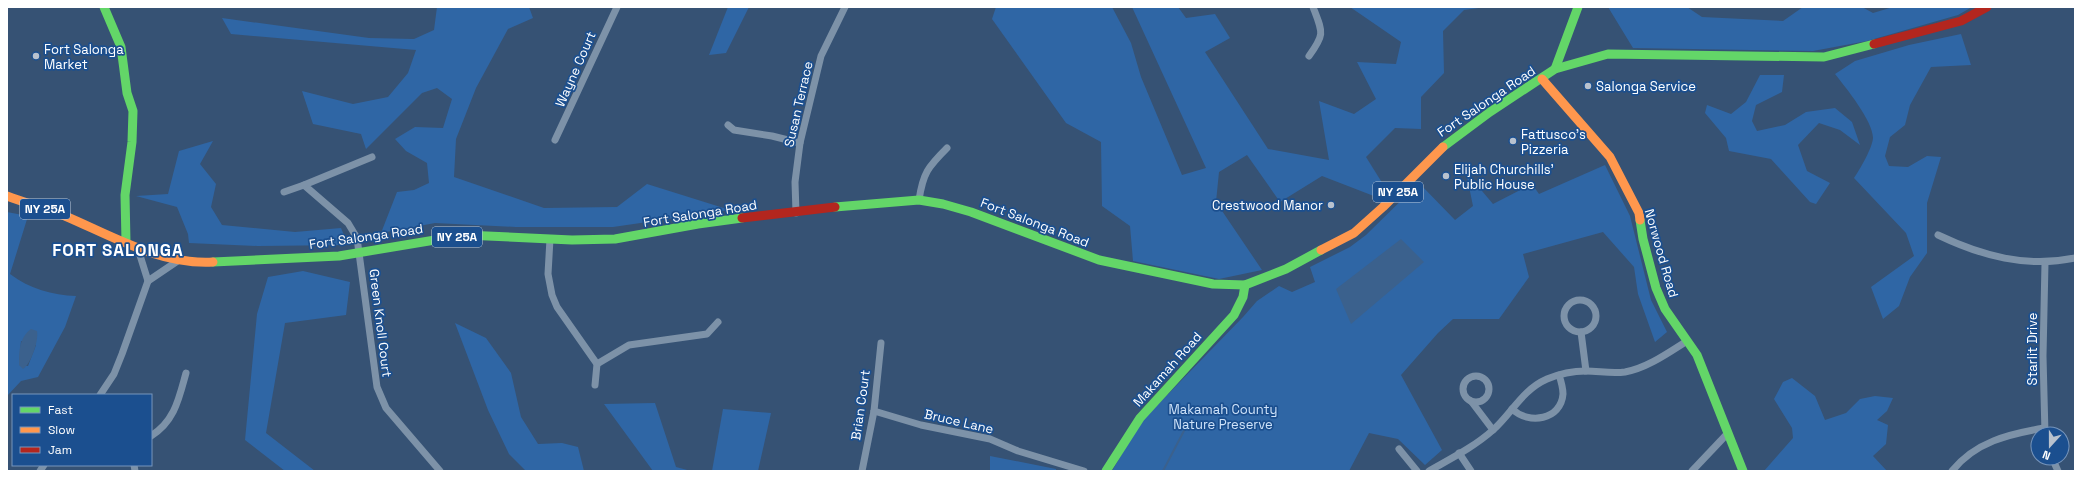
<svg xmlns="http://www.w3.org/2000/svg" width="2082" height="478" viewBox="0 0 2082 478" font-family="'Space Grotesk',sans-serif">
  <rect width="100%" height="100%" fill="#365274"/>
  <g fill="#2f66a5" fill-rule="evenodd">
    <path d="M437,7h92l4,11 -25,11 -32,59 -20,51 -2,38 90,31 73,-1 30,-23 83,26 -117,17h-97l-81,-4 -54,10 16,-41 17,-2 15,-7 -2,-20 -21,-12 -11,-12 20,-12 28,1 9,-29 -15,-11 -15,5 -56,56 -5,-15 -48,-10 -11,-33 51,13 35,-7 20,-24 8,-23 -185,-16 -9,-16 147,20 45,1 20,-9z"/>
    <path d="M728,7h21l-23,46 -17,2z"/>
    <path d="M996,7h116l19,36 10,34 41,98 24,-7 -74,-161h46l8,11 29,-4 15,24 -25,14 63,97 61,11 -10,-59 35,13 22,-15 -19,-37 39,2 5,-22 -51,-35h136l-22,3 -21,21 1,42 -23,24v32l-26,-1 -29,29 20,32 -7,9 -57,-22 -42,26 -33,-47 -28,17 -3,30 46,68 -43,9 -86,-18 -3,-35 -28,-20 -1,-64 -35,-19 -74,-104z"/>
    <path d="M1608,7h79l15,10 81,4 20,-14h59l11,6 20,-6h79l-14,8 -91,26 -54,10 -180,-3z"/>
    <path d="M1961,34l10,31 -40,2 -21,38 -5,20 -15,12 -5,19 4,10 19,1 19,-11 14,1 -14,46v50l-17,24 -11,29 -16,13 -12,-32 43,-31 -8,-23 -52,-55c6,-9 18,-29 19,-40 0,-17 -27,-50 -38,-64l20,-13 54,-16z"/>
    <path d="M1760,75h24l-2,17 -26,13 -4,16 5,10 28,-6 21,-13 29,-4 17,14 8,23 -20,-15 -21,-7 -21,22 9,26 23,12 -14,21 -6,-2 -39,-43 -42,-8 -3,-13 -21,-25 2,-8 24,9 15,-12z"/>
    <path d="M213,141l-13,23 16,20 -5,23 11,18 73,7 46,-4 7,17 -90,1 -69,-3 -1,-9 -11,-27 -41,-11 32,-2 11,-43z"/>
    <path d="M1605,165l25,51 21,84 16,32 -12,10 -17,-48 -4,-27 -31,-35 -80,22 6,23 -30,42h-46l-15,14 -37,42 41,75 -17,15 -27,-26 -29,-6 -20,38h-237l28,-48 103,-106 14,-16 22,-15 13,6 23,-10 -5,-15 40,-20 16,-12 53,-52 36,37 18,-14 -7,-34 27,32 39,-20 7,10z"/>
    <path d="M7,212l21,4 -18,58c20,15 42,21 66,22l-11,31 -27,50 -17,4 -14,15zM21,341l15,4 -8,21 -9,-1z"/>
    <path d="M303,271l47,11 -4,33 -61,8 -19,110 49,38h-30l-40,-31 12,-126 11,-37z"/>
    <path d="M455,323l31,15 25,35 10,44 17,27 24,-1 16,4 6,24h-58l-17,-17 -21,-44z"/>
    <path d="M1792,378l23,18 10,24 21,-7 14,-14 15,-3 18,2 -6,13 -10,9 11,5 -2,19 -13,12 14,15h-123l29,-33 -1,-10 -18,-29 9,-17z"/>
    <path d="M655,403l21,64 15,4h-38l-49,-67z"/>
    <path d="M723,409l48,4 -13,58h-46z"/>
    <path d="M990,456l66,13v2h-66z"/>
  </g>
  <g fill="#3b618d">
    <path d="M1401,239l23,23 -73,62 -15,-35z"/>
    <path d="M31,329l6,2c2,9 -6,33 -14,38l-4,-4c0,-14 0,-27 12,-36z"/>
  </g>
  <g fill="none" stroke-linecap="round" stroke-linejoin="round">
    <path stroke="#3b618d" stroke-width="2" d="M1163,471l24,-46"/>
    <g stroke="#7d92a8" stroke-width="7">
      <path d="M1309,56c16,-22 14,-23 4,-49"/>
      <path d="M728,125l6,5 38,6 28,7"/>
      <path d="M555,140l62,-133"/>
      <path d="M372,157l-68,28 44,38 9,15 20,149 9,21 54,63"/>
      <path d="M284,192l20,-7"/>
      <path d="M919,200c4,-27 9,-33 28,-52"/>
      <path d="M796,213l-1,-31 5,-39 21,-87 24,-49"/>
      <path d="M1938,235c44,21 88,33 137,23"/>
      <path d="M550,239l-2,35 4,21 5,12 40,57 -2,21"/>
      <path d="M2045,263l-2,93 2,78"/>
      <path d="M148,281l31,-21"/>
      <circle cx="1580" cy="316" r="16"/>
      <path d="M1581,332l5,39"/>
      <path d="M597,364l32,-19 78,-11 11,-12"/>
      <circle cx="1476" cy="389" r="13"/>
      <path d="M100,395l14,-21 8,-20 26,-73 -10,-32"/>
      <path d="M1471,401l22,29"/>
      <path d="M1512,409c17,16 49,11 51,-15 0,-7 -2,-13 -4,-19"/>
      <path d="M874,411l47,14 69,14 28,12 66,20"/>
      <path d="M151,436c24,-15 28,-38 35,-63"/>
      <path d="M1399,449l18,22"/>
      <path d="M1459,453l12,18"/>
      <path d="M2052,458l6,13"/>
      <path d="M134,465l1,6"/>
      <path d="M40,471l4,-6"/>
      <path d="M862,471l12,-60 7,-68"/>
      <path d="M1429,471c21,-12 45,-24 64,-41 19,-17 29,-40 54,-51 12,-5 26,-8 39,-8 13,0 25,3 39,1 22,-4 43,-19 62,-31"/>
      <path d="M1692,471l36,-38"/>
      <path d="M1952,471c23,-29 57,-37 92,-43"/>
    </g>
    <g stroke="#63d668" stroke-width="9">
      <path d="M104,7l17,40 6,46 6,18 -1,31 -7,53 1,47"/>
      <path d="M1555,69l23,-62"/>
      <path d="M1443,147l47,-35 65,-43 53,-15 216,3 50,-13"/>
      <path d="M835,207l84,-7 24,4 28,8 128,48 114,24 32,1 41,-16 35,-19"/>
      <path d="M1640,220l3,19 13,49 9,21 32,46 46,116"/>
      <path d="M213,262l126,-6 126,-21 107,5 43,-1 83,-15 44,-6"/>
      <path d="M1106,471l34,-53 94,-103 9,-18 2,-12"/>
    </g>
    <g stroke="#ff974d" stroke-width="9">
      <path d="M1542,79l68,78 29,56 1,7"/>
      <path d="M7,196c19,7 39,13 58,20 47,20 95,49 148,46"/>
      <path d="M1321,250l33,-17 29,-26 60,-60"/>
    </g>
    <g stroke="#b3261e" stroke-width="9">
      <path d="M1874,44l87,-23 26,-14"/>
      <path d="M742,218l93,-11"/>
    </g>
  </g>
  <g fill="#b9c2ce" stroke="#1b4f8f" stroke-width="1.5">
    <circle cx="36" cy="56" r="4"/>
    <circle cx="1588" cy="86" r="4"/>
    <circle cx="1513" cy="141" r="4"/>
    <circle cx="1446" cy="176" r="4"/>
    <circle cx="1331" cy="205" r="4"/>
  </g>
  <g text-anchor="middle" stroke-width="3.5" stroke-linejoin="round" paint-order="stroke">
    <g fill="#1b4f8f" stroke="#bbcadd" stroke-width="1">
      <rect x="1373" y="182" width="50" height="20" rx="3"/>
      <rect x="20" y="199" width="50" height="20" rx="3"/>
      <rect x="432" y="227" width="50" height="20" rx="3"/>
    </g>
    <g font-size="12" font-weight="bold" fill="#fff">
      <text x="1398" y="196">NY 25A</text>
      <text x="45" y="213">NY 25A</text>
      <text x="457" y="241">NY 25A</text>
    </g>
    <g font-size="13" fill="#fff" stroke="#1b4f8f" text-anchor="start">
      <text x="44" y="54">Fort Salonga<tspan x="44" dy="15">Market</tspan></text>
      <text x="1596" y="91">Salonga Service</text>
      <text x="1521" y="139">Fattusco's<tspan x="1521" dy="15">Pizzeria</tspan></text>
      <text x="1454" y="174">Elijah Churchills'<tspan x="1454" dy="15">Public House</tspan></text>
      <text x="1323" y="210" text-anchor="end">Crestwood Manor</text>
    </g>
    <g font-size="13" fill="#fff" stroke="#1b4f8f">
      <text transform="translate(575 69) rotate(-66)" y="5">Wayne Court</text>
      <text transform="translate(1486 101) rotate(-34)" y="5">Fort Salonga Road</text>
      <text transform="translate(798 104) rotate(-77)" y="5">Susan Terrace</text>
      <text transform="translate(700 213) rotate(-9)" y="5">Fort Salonga Road</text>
      <text transform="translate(1035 222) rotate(21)" y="5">Fort Salonga Road</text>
      <text transform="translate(366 236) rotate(-8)" y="5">Fort Salonga Road</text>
      <text transform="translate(1662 253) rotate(74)" y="5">Norwood Road</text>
      <text transform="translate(381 323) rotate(83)" y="5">Green Knoll Court</text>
      <text transform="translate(2032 349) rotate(-90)" y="5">Starlit Drive</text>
      <text transform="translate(1167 369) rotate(-48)" y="5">Makamah Road</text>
      <text transform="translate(860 405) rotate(-82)" y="5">Brian Court</text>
      <text transform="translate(959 421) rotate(13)" y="5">Bruce Lane</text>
    </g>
    <g font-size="13" fill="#cfe3fa" stroke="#1b4f8f">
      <text x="1223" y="414">Makamah County<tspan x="1223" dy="15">Nature Preserve</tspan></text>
    </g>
    <g font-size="17" font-weight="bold" letter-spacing="1" fill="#fff" stroke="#1b4f8f">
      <text x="118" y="256">FORT SALONGA</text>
    </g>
  </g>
  <rect width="2082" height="478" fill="none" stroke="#ffffff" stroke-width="16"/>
  <rect x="12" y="394" width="140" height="72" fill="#1b4f8f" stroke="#7695bc"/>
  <rect x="20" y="407" width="20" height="6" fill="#63d668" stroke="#7695bc"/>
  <text x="48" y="414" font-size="12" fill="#ffffff">Fast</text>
  <rect x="20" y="427" width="20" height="6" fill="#ff974d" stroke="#7695bc"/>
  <text x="48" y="434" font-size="12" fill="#ffffff">Slow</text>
  <rect x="20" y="447" width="20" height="6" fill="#b3261e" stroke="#7695bc"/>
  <text x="48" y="454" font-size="12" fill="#ffffff">Jam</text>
  <g transform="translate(2050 446) rotate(201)"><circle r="19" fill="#1b4f8f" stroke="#7695bc"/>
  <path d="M0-3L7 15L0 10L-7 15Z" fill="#b9c2ce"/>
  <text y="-6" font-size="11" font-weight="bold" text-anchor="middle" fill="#ffffff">N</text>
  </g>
</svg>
